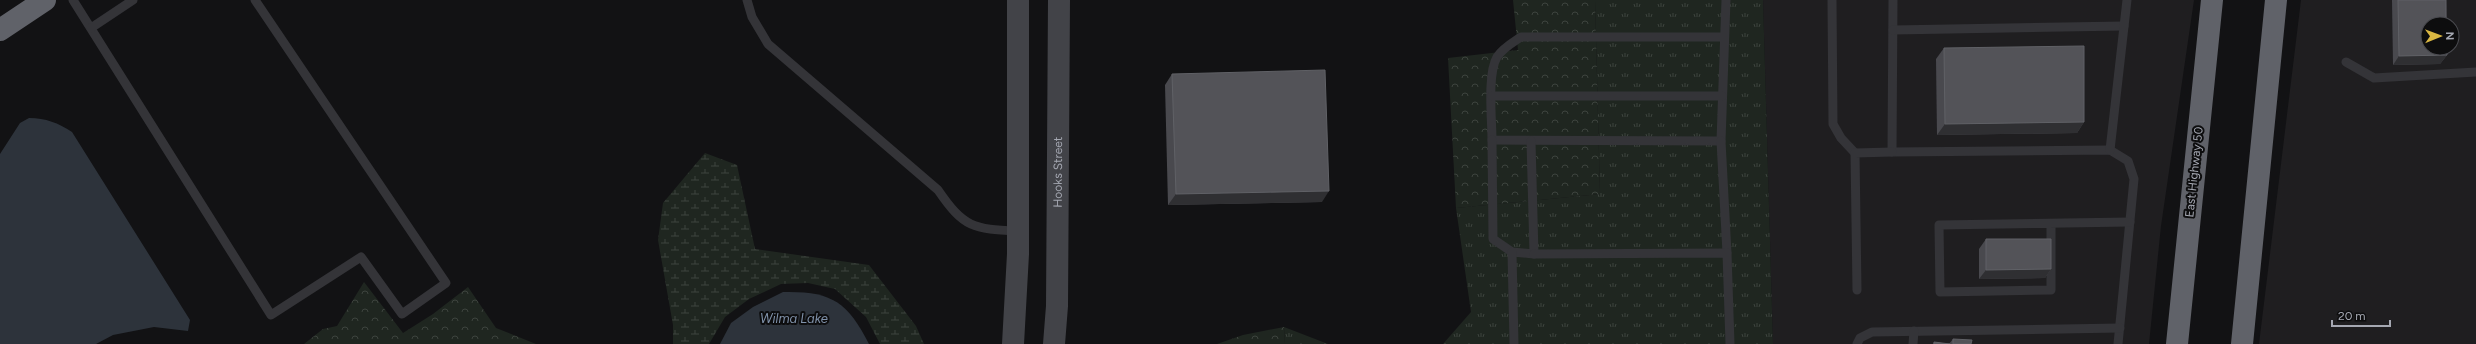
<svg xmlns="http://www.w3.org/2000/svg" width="2476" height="344" viewBox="0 0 2476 344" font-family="Figtree,sans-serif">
  <defs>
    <pattern id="grass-tufts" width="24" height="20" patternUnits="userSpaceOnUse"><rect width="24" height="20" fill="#1f2620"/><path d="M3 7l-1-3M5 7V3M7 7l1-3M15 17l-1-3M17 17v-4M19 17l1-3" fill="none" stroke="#3d433e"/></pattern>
    <pattern id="forest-crowns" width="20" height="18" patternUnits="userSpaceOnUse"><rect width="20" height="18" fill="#1f2620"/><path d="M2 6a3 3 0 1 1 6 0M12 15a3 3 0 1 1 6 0" fill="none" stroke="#3d433e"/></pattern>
    <pattern id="wetland-marsh" width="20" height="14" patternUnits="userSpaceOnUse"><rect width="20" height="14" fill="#1f2620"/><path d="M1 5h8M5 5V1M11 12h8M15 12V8" fill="none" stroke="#3d433e"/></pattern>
  </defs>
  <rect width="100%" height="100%" fill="#121214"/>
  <g fill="#1f1e20" fill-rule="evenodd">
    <path d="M1763,0h431l-33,226 -12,118h-376z"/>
    <path d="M2301,0h175v344h-217zM2428,24h24v24h-24z"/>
  </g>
  <g fill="url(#grass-tufts)">
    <path d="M1595,0h168l10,344h-330l28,-32 -15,-104 144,-14z"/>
    <path d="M1284,327l44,17h-43z"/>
  </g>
  <g fill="url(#forest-crowns)">
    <path d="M1513,0h82l5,194 -144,14 -8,-150 70,-8z"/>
    <path d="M364,282l39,51 30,-19 35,-27 28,41 40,16h-232l19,-15 14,-3z"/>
    <path d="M1284,327l1,17h-68l26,-9z"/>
  </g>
  <path fill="url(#wetland-marsh)" d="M705,153l32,12 18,84 114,16 47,61 8,18h-44l-14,-27 -31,-28 -27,-6 -27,1 -32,15 -24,18 -16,27h-36v-19l-15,-85 5,-37z"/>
  <g fill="#2d333b">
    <path d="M29,118c17,0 29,5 43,14l118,188 -2,11 -34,-4 -41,8 -17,9h-96v-190l20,-31z"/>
    <path d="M783,292c48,-1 64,9 86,52h-149l11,-21 22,-16z"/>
  </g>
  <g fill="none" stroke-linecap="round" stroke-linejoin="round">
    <g stroke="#343438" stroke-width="9">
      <path d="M73,0l198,315 90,-58 41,57 44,-31 -191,-283"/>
      <path d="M747,0l5,17 16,27 170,146c26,38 35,39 80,41"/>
      <path d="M1832,0l1,124 8,14 14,15"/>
      <path d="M1893,0l-1,152 218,-2 18,11 6,18 -16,165"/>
      <path d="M91,28l42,-28"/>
      <path d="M1893,30l231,-4"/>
      <path d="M1724,37h-203c-9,6 -18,11 -24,20 -10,17 -5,63 -5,83l229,1 5,-141"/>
      <path d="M2346,62l28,16 102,-6"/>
      <path d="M1492,96h230"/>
      <path d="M1492,140l1,99 19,13 22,2 -3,-113"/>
      <path d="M1721,141l6,112"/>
      <path d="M2110,150l17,-150"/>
      <path d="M2051,224v66l-111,2 -1,-67 191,-3"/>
      <path d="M1512,252l2,92"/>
      <path d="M1534,254l193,-1 3,91"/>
      <path d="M1857,290l-2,-137 37,-1"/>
      <path d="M1857,344l3,-6 12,-6 248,-4"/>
      <path d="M1913,344l1,-13"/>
    </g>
    <g stroke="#424348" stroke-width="22">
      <path d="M1013,344l5,-90v-254"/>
      <path id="s1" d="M1054,344l3,-38 2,-306"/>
    </g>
    <g stroke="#606269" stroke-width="22">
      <path d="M0,30l45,-30"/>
      <path d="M2177,344l35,-344"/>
      <path d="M2242,344l34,-344"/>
    </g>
  </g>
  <g fill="#49494e">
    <path d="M2392,0h54l1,55 -7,9 -47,1z"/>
    <path d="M1944,48l140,74 -7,11 -140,2 -1,-76z"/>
    <path d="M1172,74l150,128 -154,3 -3,-120z"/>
    <path d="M1986,239l65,30 -6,9 -66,1v-30z"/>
    <path d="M1953,339l18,5h-38l1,-2 15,2z"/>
  </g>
  <g fill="#2f2f32">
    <path d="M2447,55l-7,9 -47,1 6,-9z"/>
    <path d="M2084,122l-7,11 -140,2 8,-11z"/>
    <path d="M1329,191l-7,11 -154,3 8,-11z"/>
    <path d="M2051,269l-6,9 -66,1 7,-9z"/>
  </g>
  <g fill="#535358" stroke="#606166">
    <path d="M2398,0h48v24h-18v24h19v7l-48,1z"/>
    <path d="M2084,46v76l-139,2 -1,-76z"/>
    <path d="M1325,70l4,121 -153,3 -4,-120z"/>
    <path d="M1986,239h65v30l-65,1z"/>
    <path d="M1953,339l19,1 -1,4h-18z"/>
    <path d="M1934,342l16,2h-16z"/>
  </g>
  <g text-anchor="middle" stroke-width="4" stroke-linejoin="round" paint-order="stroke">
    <g font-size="12" fill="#a5a8b2" stroke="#0d0d0e">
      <text dy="4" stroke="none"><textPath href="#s1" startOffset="172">Hooks Street</textPath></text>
      <text transform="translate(2194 172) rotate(-84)" y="4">East Highway 50</text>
    </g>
    <g font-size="13" font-style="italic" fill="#8092aa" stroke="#0d0d0e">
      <text x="794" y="323">Wilma Lake</text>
    </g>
  </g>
  <g transform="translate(2440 36) rotate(89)"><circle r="19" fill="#0d0d0e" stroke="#4a4b50"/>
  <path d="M0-3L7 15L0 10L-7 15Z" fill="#dbb842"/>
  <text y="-6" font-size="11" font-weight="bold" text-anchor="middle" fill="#a5a8b2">N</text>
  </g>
  <path d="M2332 320v6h58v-6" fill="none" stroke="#a5a8b2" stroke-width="2"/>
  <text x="2338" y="320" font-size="12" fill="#a5a8b2" stroke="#0d0d0e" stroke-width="3" paint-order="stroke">20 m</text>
</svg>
